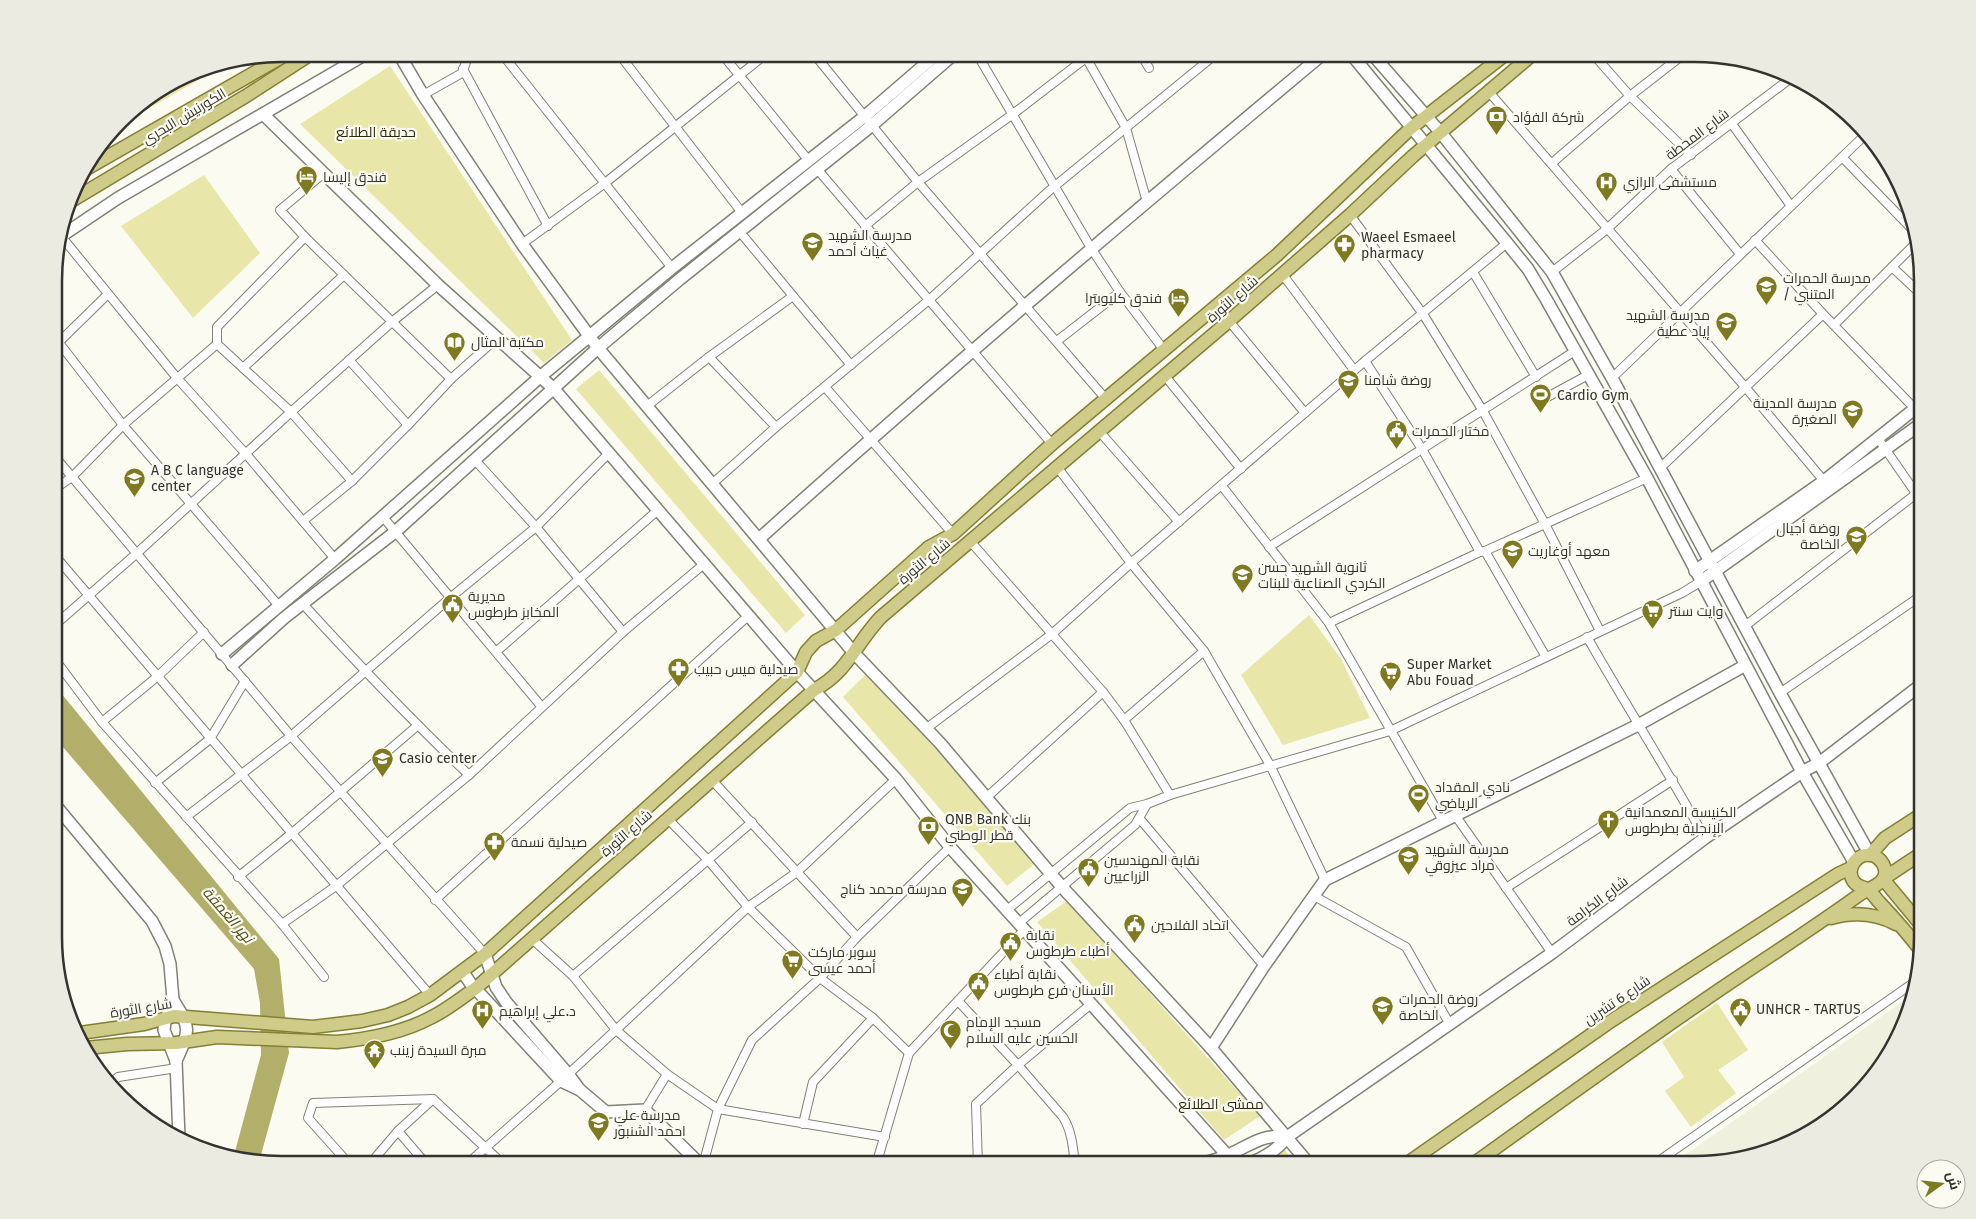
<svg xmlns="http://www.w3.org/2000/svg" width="1976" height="1219" viewBox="0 0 1976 1219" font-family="'Fira Sans',Cairo,sans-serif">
  <rect width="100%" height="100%" fill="#fbfbf1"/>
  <path fill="#f0f0df" d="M1913,994l-3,17 -26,53 -76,71 -99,30h-38z"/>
  <g fill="#e8e6a8">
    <path d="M226,65l-5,2 -101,58 11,-15 63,-39z"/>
    <path d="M390,66l182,274 -28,23 -244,-239z"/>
    <path d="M204,175l56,78 -67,65 -72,-92z"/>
    <path d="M599,370l206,245 -19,18 -210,-244z"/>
    <path d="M1309,615l32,44 29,59 -87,27 -42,-70z"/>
    <path d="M869,671l168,191 -30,24 -164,-189z"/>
    <path d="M1067,901l193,215 -36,24 -187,-218z"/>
    <path d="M1717,1003l31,47 -30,20 18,23 -45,34 -26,-36 19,-14 -22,-35z"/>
    <path d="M1283,1148l14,17h-40z"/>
  </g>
  <path fill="#b2af6b" d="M56,687l223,272 10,94 -30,109 -26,-3 28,-104 -1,-52 -6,-34 -198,-230z"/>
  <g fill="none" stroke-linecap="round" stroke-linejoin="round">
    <defs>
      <g id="street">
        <path d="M502,54l170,214"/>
        <path d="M619,54l124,160"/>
        <path d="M722,54l87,107"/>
        <path d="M814,54l104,128 187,216"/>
        <path d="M977,54l114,194 29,44 44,58"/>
        <path d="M1084,54l42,74 21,74"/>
        <path d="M1141,54l8,14"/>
        <path d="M1593,54l37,42 61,59"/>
        <path d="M463,69l85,157"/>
        <path d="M1489,92l257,296 78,93"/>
        <path d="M423,95l39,-22 7,-19"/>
        <path d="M1732,124l59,82"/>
        <path d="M1842,157l68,70"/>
        <path d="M1552,163l78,-67 54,-42"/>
        <path d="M1671,169l69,85"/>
        <path d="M818,170l234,274"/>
        <path d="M324,173l-44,37 25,27 146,142"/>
        <path d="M1350,215l73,99 60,97 62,113 55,107"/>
        <path d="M865,226l53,-44 95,-68 78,-60"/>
        <path d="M740,232l53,64"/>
        <path d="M61,236l116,142 69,76 89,105"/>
        <path d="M305,237l-88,90v17l74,68 61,69"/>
        <path d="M1755,240l68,74 99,102"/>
        <path d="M522,244l83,-61 161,-129"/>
        <path d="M1892,267l30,28"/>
        <path d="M1473,272l63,105"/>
        <path d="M1552,272l55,-43 64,-60 120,-91"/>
        <path d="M1283,275l71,95"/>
        <path d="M1229,321l76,92"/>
        <path d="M1834,325l81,-81"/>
        <path d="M56,339l67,86 156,181"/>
        <path d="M1057,341l63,-49"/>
        <path d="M56,345l52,-51"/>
        <path d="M709,357l67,70"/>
        <path d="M349,360l59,65"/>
        <path d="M1365,361l57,88 58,103"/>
        <path d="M243,368l101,-93"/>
        <path d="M1165,376l76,93"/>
        <path d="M1612,378l251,-241"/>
        <path d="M825,387l128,147"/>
        <path d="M1540,401l48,-26"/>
        <path d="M647,406l62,-49 84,-61 58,69"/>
        <path d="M1099,431l80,91"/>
        <path d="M1877,437l45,65"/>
        <path d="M56,458l235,278 194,218"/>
        <path d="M475,460l61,67 87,105"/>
        <path d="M1057,467l74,96 73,88 66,114 55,115"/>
        <path d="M1660,468l163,-154"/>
        <path d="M712,484l64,-57 153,-127 121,-110 166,-136"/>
        <path d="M1222,486l107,137 114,198"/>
        <path d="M56,488l16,-11 51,-52 94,-81"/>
        <path d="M383,517l158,189"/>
        <path d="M303,521l49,-40 56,-56 43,-46 47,-42"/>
        <path d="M970,541l133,151 21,28 46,75"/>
        <path d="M1269,547l306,-196"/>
        <path d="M1485,551l61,106"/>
        <path d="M56,557l374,438"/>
        <path d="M302,603c54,59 109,117 167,172"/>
        <path d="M1329,623l151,-71 5,-1 162,-73"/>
        <path d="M56,624l80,-70 155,-142 102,-91 45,-36"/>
        <path d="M1745,626l171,-132"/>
        <path d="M1587,637c39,68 80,133 118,201"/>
        <path d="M497,651l161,-141"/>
        <path d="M56,661l46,61 180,202 42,53"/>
        <path d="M1780,693l142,-98"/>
        <path d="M1124,720l80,-69"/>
        <path d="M102,722l56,-46 46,-44"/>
        <path d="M927,728l125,-94 79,-71 234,-202 142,-118"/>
        <path d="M711,779l146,158"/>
        <path d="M155,783l55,-44 35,-58"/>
        <path d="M987,797l116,-105"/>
        <path d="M1455,815l97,138"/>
        <path d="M186,817l105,-81 159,-138 86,-71 73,-74"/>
        <path d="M667,818l41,42 40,47 72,71 53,40 36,35"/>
        <path d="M1140,819l124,147"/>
        <path d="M238,877l53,-43 126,-108"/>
        <path d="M1506,888l167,-108"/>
        <path d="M1314,896l92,51 43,76"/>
        <path d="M435,900l313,-284"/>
        <path d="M1007,910l123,-102 17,-4 23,-9 220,-64 292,-138 18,-11"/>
        <path d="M1019,923l116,-98 12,-21"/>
        <path d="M282,924l54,-38 133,-111 154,-143 81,-68"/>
        <path d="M531,938l42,38 43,54 51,44 51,35 167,28"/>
        <path d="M573,976l179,-154"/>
        <path d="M958,1001l60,64 45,52c9,14 10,31 12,48"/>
        <path d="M111,1083l7,-6 59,-9"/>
        <path d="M645,1110l22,-36"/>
        <path d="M803,1124l10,-42 60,-64"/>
        <path d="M398,1131l29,34"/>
        <path d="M350,1165l-42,-47 5,-15 120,-4"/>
        <path d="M369,1165l29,-34 35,-32 71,66"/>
        <path d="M466,1165l95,-84 187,-174 49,-35 99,-93"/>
        <path d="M703,1165l15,-56 34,-69 68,-62 37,-41 93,-90"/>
        <path d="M876,1165l33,-112 116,-124"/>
        <path d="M978,1165l-2,-61 42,-39 73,-61"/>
        <path d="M1653,1165l263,-184"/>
      </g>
      <g id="secondary">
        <path d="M399,54l24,41 99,149 76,104 256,305 86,90 122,144 149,161 99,117"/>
        <path d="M1351,54l156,189 21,26 18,30 101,179 155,294 52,90"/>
        <path d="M1372,54l69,79 111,139 60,106 168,315 90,162"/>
        <path d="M263,114l175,171 116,104 243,283 99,107 54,68 286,318"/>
        <path d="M60,237l58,-39 248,-144"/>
        <path d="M759,539c184,-166 374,-326 564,-485"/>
        <path d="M1695,571l129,-90 98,-78"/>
        <path d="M1700,582l222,-159"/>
        <path d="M222,654l113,-95 206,-183 131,-108 192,-151 73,-63"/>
        <path d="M232,665l52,-47 111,-86 203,-184 82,-69 191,-153 83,-72"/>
        <path d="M56,806l96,115 13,25 5,18 3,36 -8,22 -1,8 12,31 3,77"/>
        <path d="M485,954l11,33 10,15 62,72 11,15"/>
        <path d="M462,971l9,13 90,97 19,9 26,22 39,-2 56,55"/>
        <path d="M173,1000c18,28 17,30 3,61"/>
        <path d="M1211,1048l53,-82 61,-86 313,-155 106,-59"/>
        <path d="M1198,1165c10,-3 21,-6 30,-10 21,-9 35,-22 59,-18"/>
        <path d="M1243,1165c16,-4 35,-15 44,-28l265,-184 153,-115 97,-66 17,-9 103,-79"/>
      </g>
      <g id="primary">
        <path d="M86,169l201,-115"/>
        <path d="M71,201l175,-105 65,-42"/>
        <path d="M1922,853l-39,26 39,47"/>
        <path d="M1870,855l15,-17 37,-24"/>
        <path d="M1831,918c22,-6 44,-5 65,6"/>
        <path d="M80,1033l64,-9 30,-8 139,11 49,-6 26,-6 20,-8 22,-12 55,-41 312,-282 9,-20 10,-11 20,-11 93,-83 24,-13 99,-90 225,-189 134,-127 95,-74"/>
        <path d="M86,1048l41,-4 49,-1 41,-6 120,5c32,-3 65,-9 93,-24 17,-8 31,-20 46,-30l338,-298c34,-18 42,-47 67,-73l348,-296 121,-106 63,-59 120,-102"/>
        <path d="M1405,1165l203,-142 230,-149 13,-6"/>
        <path d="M1472,1165c78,-56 155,-112 234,-166 51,-35 103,-68 153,-104 10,-8 34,-12 24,-31 -2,-4 -7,-8 -11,-9 -16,-3 -27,15 -18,27 4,5 9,5 13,7 5,3 9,10 13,14 15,16 29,32 42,49"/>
      </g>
    </defs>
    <use href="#street" stroke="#818178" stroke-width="10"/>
    <use href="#secondary" stroke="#818178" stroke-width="14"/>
    <use href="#primary" stroke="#848036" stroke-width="15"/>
    <use href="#street" stroke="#fff" stroke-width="8"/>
    <use href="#secondary" stroke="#fff" stroke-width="11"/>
    <use href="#primary" stroke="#cfcb88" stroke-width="12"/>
  </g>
  <defs>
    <symbol id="bank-pin" viewBox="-11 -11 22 30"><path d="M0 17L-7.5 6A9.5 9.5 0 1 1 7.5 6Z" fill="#7f7a20" stroke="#fbfbf1"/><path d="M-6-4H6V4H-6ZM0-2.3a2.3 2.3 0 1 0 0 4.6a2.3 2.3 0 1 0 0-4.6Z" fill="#fff"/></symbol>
    <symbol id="hotel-pin" viewBox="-11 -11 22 30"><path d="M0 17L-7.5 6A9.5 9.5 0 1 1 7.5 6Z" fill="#7f7a20" stroke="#fbfbf1"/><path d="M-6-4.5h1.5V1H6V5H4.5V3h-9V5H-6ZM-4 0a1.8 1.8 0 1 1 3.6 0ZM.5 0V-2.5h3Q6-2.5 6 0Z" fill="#fff"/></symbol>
    <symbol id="hospital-pin" viewBox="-11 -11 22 30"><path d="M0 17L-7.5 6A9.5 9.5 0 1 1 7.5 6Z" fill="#7f7a20" stroke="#fbfbf1"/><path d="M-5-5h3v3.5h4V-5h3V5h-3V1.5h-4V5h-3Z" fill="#fff"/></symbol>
    <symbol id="school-pin" viewBox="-11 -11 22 30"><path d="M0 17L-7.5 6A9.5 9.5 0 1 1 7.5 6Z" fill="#7f7a20" stroke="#fbfbf1"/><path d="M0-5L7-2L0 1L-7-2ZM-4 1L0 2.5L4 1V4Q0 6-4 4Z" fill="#fff"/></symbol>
    <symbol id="pharmacy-pin" viewBox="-11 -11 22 30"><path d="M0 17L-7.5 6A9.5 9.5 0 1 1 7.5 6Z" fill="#7f7a20" stroke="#fbfbf1"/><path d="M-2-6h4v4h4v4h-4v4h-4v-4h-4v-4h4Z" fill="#fff"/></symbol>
    <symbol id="library-pin" viewBox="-11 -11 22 30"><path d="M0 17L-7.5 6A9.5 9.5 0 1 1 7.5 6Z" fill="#7f7a20" stroke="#fbfbf1"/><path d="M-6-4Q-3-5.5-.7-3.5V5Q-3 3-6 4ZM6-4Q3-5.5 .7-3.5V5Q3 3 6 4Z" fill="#fff"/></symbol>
    <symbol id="stadium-pin" viewBox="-11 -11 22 30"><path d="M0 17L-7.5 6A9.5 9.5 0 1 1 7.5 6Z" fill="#7f7a20" stroke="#fbfbf1"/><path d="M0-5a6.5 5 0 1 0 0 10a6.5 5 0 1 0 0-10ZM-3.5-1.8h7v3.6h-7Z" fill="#fff"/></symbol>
    <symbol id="civic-pin" viewBox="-11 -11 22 30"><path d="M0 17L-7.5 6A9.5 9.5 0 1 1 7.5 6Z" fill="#7f7a20" stroke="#fbfbf1"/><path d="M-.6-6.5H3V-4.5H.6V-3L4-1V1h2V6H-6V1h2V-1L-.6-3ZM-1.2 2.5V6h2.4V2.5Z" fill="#fff"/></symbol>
    <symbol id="supermarket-pin" viewBox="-11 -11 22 30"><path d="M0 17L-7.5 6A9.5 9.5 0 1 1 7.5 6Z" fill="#7f7a20" stroke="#fbfbf1"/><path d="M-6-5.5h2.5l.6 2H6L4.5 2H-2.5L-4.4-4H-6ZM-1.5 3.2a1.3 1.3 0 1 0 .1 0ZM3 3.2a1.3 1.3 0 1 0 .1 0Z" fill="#fff"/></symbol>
    <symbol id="church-pin" viewBox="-11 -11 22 30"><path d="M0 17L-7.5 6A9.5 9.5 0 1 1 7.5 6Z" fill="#7f7a20" stroke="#fbfbf1"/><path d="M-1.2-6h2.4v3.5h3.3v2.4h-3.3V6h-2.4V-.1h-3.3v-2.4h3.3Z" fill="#fff"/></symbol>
    <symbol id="mosque-pin" viewBox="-11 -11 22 30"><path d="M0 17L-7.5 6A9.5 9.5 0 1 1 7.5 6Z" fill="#7f7a20" stroke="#fbfbf1"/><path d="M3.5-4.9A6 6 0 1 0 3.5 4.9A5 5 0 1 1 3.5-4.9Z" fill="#fff"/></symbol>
    <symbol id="temple-pin" viewBox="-11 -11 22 30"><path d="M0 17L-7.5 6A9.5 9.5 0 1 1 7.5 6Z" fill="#7f7a20" stroke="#fbfbf1"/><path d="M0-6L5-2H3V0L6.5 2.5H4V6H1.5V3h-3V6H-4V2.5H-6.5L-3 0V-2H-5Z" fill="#fff"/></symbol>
  </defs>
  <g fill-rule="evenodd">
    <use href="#bank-pin" x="1484" y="104" width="25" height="34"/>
    <use href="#hotel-pin" x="294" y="164" width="25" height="34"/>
    <use href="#hospital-pin" x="1594" y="170" width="25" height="34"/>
    <use href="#school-pin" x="800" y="230" width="25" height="34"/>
    <use href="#pharmacy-pin" x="1332" y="232" width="25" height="34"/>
    <use href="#school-pin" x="1754" y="274" width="25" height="34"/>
    <use href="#hotel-pin" x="1166" y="286" width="25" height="34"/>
    <use href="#school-pin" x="1714" y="310" width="25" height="34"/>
    <use href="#library-pin" x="442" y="330" width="25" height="34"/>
    <use href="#school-pin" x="1336" y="368" width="25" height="34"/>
    <use href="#stadium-pin" x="1528" y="382" width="25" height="34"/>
    <use href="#school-pin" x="1840" y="398" width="25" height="34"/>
    <use href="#civic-pin" x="1384" y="418" width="25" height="34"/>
    <use href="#school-pin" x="122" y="466" width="25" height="34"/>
    <use href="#school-pin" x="1844" y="524" width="25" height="34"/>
    <use href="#school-pin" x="1500" y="538" width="25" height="34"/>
    <use href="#school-pin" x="1230" y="562" width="25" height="34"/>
    <use href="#civic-pin" x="440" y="592" width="25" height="34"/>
    <use href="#supermarket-pin" x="1640" y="598" width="25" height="34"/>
    <use href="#pharmacy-pin" x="666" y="656" width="25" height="34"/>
    <use href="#supermarket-pin" x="1378" y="660" width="25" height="34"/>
    <use href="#school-pin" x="370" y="746" width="25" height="34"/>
    <use href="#stadium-pin" x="1406" y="782" width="25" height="34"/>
    <use href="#church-pin" x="1596" y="808" width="25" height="34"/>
    <use href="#bank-pin" x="916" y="814" width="25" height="34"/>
    <use href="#pharmacy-pin" x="482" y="830" width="25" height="34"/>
    <use href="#school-pin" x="1396" y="844" width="25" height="34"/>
    <use href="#civic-pin" x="1076" y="856" width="25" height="34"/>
    <use href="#school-pin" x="950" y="876" width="25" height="34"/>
    <use href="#civic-pin" x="1122" y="912" width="25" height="34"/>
    <use href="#civic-pin" x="998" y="930" width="25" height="34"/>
    <use href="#supermarket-pin" x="780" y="948" width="25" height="34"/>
    <use href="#civic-pin" x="966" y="970" width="25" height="34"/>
    <use href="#school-pin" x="1370" y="994" width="25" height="34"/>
    <use href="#civic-pin" x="1728" y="996" width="25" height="34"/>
    <use href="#hospital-pin" x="470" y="998" width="25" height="34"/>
    <use href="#mosque-pin" x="938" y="1018" width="25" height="34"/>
    <use href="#temple-pin" x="362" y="1038" width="25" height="34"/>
    <use href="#school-pin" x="586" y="1110" width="25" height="34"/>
  </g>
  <g text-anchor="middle" stroke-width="4.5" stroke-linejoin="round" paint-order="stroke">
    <g font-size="14" fill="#343330" stroke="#fbfbf1">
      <text transform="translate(184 116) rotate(-31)" y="5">الكورنيش البحري</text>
      <text transform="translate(1697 134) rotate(-37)" y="5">شارع المحطة</text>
      <text transform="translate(1232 299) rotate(-41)" y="5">شارع الثورة</text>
      <text transform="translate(924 561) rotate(-40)" y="5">شارع الثورة</text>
      <text transform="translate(626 833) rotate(-41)" y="5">شارع الثورة</text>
      <text transform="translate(1597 901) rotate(-37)" y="5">شارع الكرامة</text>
      <text transform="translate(1617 1000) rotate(-34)" y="5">شارع 6 تشرين</text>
      <text transform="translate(141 1008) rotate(-9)" y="5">شارع الثورة</text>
    </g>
    <g font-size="14" fill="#343330" stroke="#fbfbf1" text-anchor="start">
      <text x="1513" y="122">شركة الفؤاد</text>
      <text x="323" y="182">فندق إليسا</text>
      <text x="1623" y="187">مستشفى الرازي</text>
      <text x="828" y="240">مدرسة الشهيد<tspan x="828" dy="16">غياث أحمد</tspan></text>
      <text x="1361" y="242">Waeel Esmaeel<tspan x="1361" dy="16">pharmacy</tspan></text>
      <text x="1783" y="283">مدرسة الحمرات<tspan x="1783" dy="16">/ المتنبي</tspan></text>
      <text x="1162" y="303" text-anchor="end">فندق كليوبترا</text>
      <text x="1710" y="320" text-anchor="end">مدرسة الشهيد<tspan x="1710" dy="16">إياد عطية</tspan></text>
      <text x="471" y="347">مكتبة المثال</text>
      <text x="1364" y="385">روضة شامنا</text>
      <text x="1557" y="400">Cardio Gym</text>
      <text x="1837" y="408" text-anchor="end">مدرسة المدينة<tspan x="1837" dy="16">الصغيرة</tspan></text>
      <text x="1412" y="436">مختار الحمرات</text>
      <text x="151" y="475">A B C language<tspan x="151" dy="16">center</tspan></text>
      <text x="1840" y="533" text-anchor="end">روضة أجيال<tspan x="1840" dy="16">الخاصة</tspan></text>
      <text x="1528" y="556">معهد أوغاريت</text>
      <text x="1258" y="572">ثانوية الشهيد حسن<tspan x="1258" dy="16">الكردي الصناعية للبنات</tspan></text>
      <text x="468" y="601">مديرية<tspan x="468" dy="16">المخابز طرطوس</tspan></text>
      <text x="1669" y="616">وايت سنتر</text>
      <text x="1407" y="669">Super Market<tspan x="1407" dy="16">Abu Fouad</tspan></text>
      <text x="694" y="674">صيدلية ميس حبيب</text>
      <text x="399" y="763">Casio center</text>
      <text x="1435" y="792">نادي المقداد<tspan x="1435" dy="16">الرياضي</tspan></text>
      <text x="1625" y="817">الكنيسة المعمدانية<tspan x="1625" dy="16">الإنجلية بطرطوس</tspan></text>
      <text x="945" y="824">QNB Bank بنك<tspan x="945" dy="16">قطر الوطني</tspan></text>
      <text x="511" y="847">صيدلية نسمة</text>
      <text x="1425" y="854">مدرسة الشهيد<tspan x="1425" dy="16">مراد عيزوقي</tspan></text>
      <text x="1104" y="865">نقابة المهندسين<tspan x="1104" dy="16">الزراعيين</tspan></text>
      <text x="947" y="894" text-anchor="end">مدرسة محمد كناج</text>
      <text x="1151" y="930">اتحاد الفلاحين</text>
      <text x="1026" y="940">نقابة<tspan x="1026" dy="16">أطباء طرطوس</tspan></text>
      <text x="808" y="957">سوبر ماركت<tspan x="808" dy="16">أحمد عيسى</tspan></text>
      <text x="994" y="979">نقابة أطباء<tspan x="994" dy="16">الأسنان فرع طرطوس</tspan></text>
      <text x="1399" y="1004">روضة الحمرات<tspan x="1399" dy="16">الخاصة</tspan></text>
      <text x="1756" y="1014">UNHCR - TARTUS</text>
      <text x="499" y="1016">د.علي إبراهيم</text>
      <text x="966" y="1027">مسجد الإمام<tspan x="966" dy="16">الحسين عليه السلام</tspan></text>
      <text x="390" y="1055">مبرة السيدة زينب</text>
      <text x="614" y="1120">مدرسة علي<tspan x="614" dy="16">احمد الشنبور</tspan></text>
    </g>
    <g font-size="14" fill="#2c2b0c" stroke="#fbfbf1">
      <text x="376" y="137">حديقة الطلائع</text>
      <text x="1221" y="1109">ممشى الطلائع</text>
    </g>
    <g font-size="15" font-style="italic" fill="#504d19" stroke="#fbfbf1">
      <text transform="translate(228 915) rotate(49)" y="5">نهر الغمقة</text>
    </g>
  </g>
  <path d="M0 0H1976V1219H0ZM281 62H1695A219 219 0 0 1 1914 281V937A219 219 0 0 1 1695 1156H281A219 219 0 0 1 62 937V281A219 219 0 0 1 281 62Z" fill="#ebebe2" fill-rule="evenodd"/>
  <path fill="none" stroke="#343330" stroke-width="2.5" d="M281 62H1695A219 219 0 0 1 1914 281V937A219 219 0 0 1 1695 1156H281A219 219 0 0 1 62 937V281A219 219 0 0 1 281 62Z"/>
  <g transform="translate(1941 1184) rotate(75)"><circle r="24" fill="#fbfbf1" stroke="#ababa4"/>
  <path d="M0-4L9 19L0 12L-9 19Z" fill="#7f7a20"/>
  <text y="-8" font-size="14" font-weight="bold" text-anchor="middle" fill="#343330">ش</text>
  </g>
</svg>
